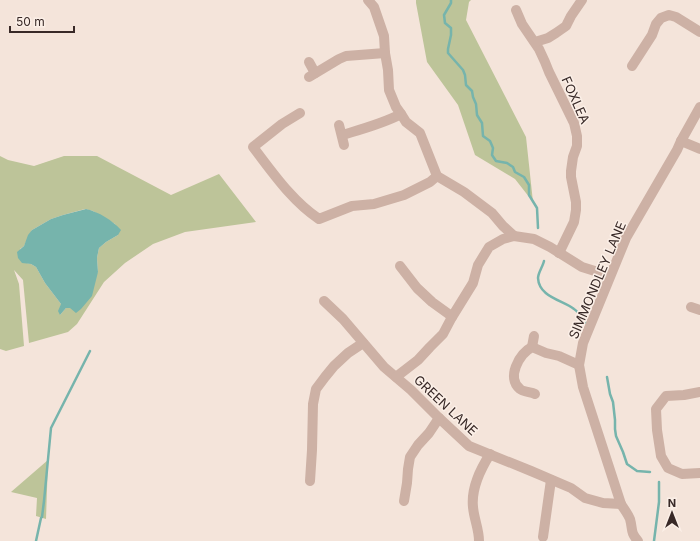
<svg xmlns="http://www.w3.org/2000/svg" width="700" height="541" viewBox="0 0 700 541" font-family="Inter,sans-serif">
  <rect width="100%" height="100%" fill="#f4e4da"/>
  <g fill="#bdc499" fill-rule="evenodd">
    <path d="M416,0h55l-2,2 -3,18 60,117 7,65 -18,-23 -40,-24 -17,-50 -31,-43 -11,-59z"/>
    <path d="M0,156l8,4 26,6 30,-10h33l74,39 48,-21 37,48 -71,10 -32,12 -28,19 -21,19 -27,42 -9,8 -39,11 -6,-63 -9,-10 5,14 5,62 -18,5 -6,-2zM85,209l8,2 22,13 3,11 -12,7 -7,6 -2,10 1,14 -28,36h-4l-6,7 1,-11 -16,-21 -9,-16 -5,-3 -9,-2 -2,-13 4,-3 8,-16 19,-11 12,-4z"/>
    <path d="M48,460l-2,59 -10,-3 1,-18 -26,-6z"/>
  </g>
  <path fill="#76b4ac" d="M86,209c13,3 26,11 35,21l-3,5 -12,7 -7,6 -2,10 1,14 -6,24 -11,13 -5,4 -6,-5h-4l-6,7 -2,-4 3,-7 -16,-21 -9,-16 -5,-3 -9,-1 -4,-5 -1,-6 7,-6 4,-11 4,-5 19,-11 12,-4z"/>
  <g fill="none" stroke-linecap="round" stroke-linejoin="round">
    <g stroke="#76b4ac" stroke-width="2.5">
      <path d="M451,0v3l-7,12 1,8 6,5v7l-3,14v4l15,17 2,5 1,10 6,6 1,6 3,7 1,11 5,8 1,13 7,5 3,7 -1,7 4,6 11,2 6,4 2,5 9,5 5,8v10l8,13 1,20"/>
      <path d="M544,261c-1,5 -6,12 -6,17 1,19 24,22 36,31 5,3 9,10 12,14"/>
      <path d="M607,377l3,17 3,8 2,18v9l1,7 7,16 4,12 10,7 13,1"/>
      <path d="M42,517l2,-16 7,-73 39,-77"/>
      <path d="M36,541l5,-23"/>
      <path d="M654,541l5,-39v-20"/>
    </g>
    <g stroke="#cdb1a5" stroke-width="10">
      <path d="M368,0l6,7 10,29 1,17 3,17 1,20 7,17 5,7 5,8 14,11 17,43 27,16 28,21 11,13 11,10"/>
      <path d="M516,10l6,14 17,25 6,13 4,10 25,51 3,13v10l-4,11 -2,14v6l5,25v8l-2,12 -15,31"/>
      <path d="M535,42l13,-4 8,-5 10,-7 5,-10 11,-16"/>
      <path d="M309,62l6,11"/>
      <path d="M632,66l20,-31 4,-11 5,-6 8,-3 7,2 24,15"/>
      <path d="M309,77l30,-18 7,-3 39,-3"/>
      <path d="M300,113l-18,11 -29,23c20,26 39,54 66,72l33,-13 22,-2 30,-9 26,-13 7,-6"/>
      <path d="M339,125l5,20"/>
      <path d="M342,135c20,-6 40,-11 59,-21"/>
      <path d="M681,141l19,8"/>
      <path d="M400,266l17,22 15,14 18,13 2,2"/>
      <path d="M324,301l19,18 41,48 27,23 28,28 30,28 62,25 40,17 14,10 18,5 18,1"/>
      <path d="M691,307l9,3"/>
      <path d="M532,347l2,-11"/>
      <path d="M396,377l22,-17 12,-13 13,-13 9,-17 21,-34 5,-18 11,-18 14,-8 11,-3 20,3 16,8 32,20 16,5 12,3"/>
      <path d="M700,392l-16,3 -18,1 -10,13 1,21 4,26 7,12 14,6 18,-1"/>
      <path d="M535,394c-4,-2 -12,-2 -15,-5 -14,-11 -1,-35 12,-42l14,6 13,3 20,9"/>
      <path d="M310,481l2,-31 1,-46 3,-15 9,-12 9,-11 14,-13 15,-10"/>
      <path d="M404,501l3,-18 1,-14 2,-12 8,-12 11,-12 10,-15"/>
      <path d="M543,537l8,-57"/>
      <path d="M479,541c0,-12 -5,-22 -6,-34 -2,-19 7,-37 17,-53"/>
    </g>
    <path stroke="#cdb1a5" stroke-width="10" d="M638,541c-8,-9 -5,-11 -8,-22 -2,-5 -6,-10 -9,-15l-38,-117 -4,-22 4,-22 43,-105 51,-88 4,-9 19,-34"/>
  </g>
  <g text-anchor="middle" stroke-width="3" stroke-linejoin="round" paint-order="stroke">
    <g font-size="13" fill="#382927" stroke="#fbefe7">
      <text transform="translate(576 100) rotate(66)" y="5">FOXLEA</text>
      <text transform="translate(597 280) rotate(-67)" y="5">SIMMONDLEY LANE</text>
      <text transform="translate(446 405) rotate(43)" y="5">GREEN LANE</text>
    </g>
  </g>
  <g transform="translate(672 513)" stroke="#fbefe7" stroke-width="3" paint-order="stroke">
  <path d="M0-3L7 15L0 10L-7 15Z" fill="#382927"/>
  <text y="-6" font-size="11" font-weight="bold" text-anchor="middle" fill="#382927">N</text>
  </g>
  <path d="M10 26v6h64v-6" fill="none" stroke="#382927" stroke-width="2"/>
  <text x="16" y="26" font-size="12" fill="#382927" stroke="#fbefe7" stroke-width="3" paint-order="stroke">50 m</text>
</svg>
